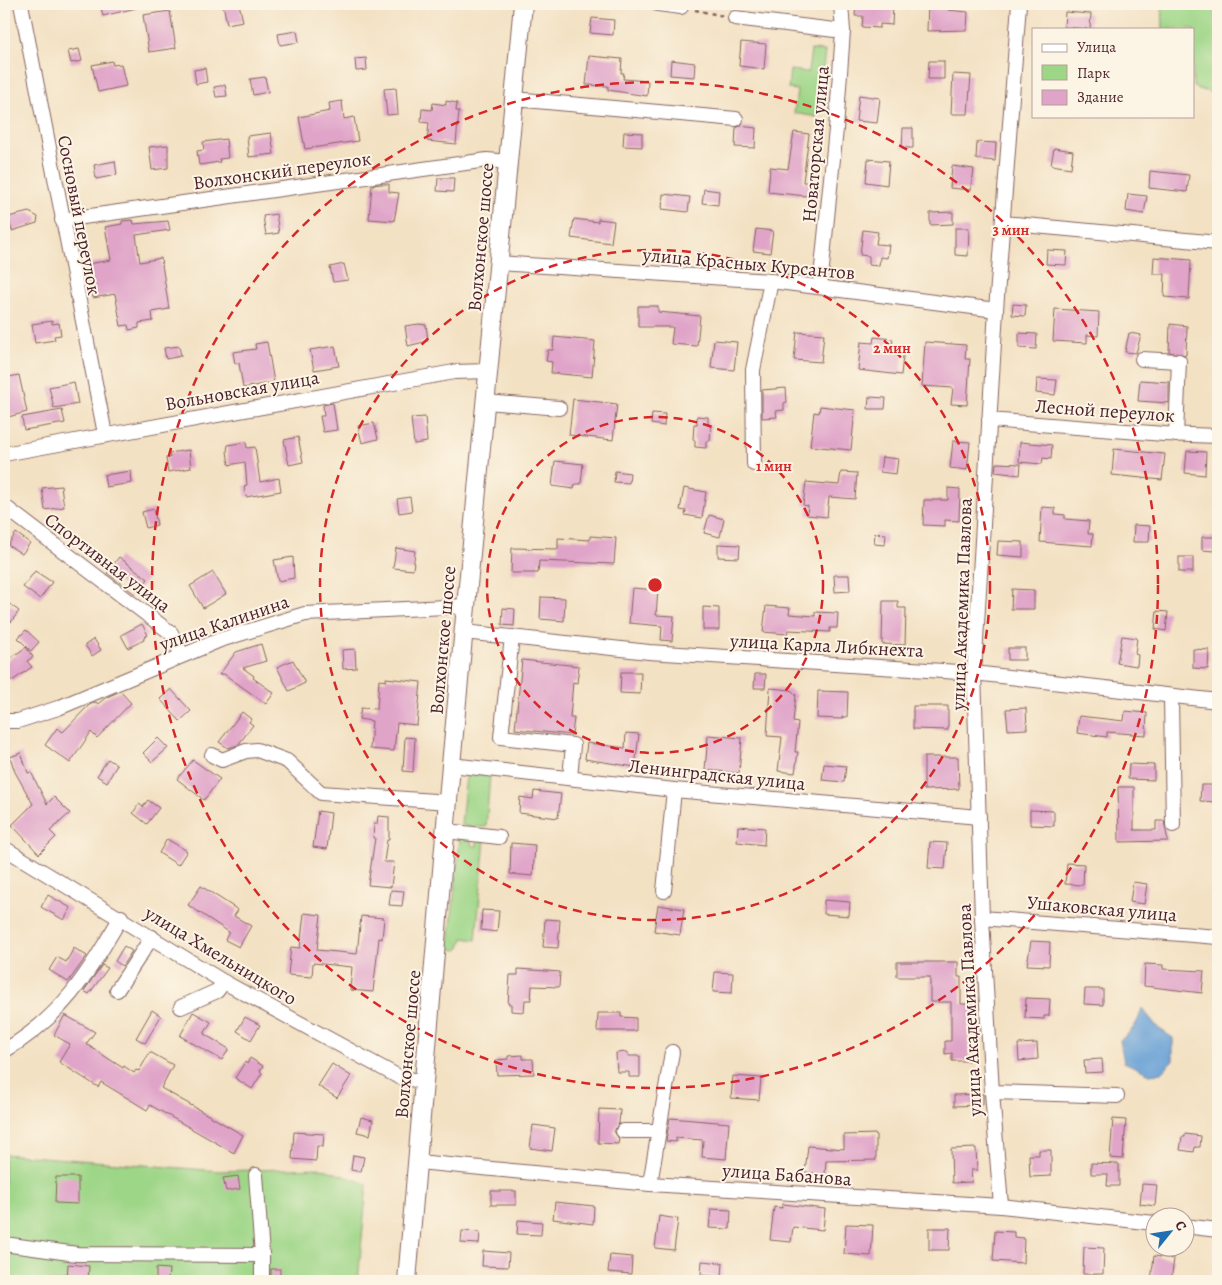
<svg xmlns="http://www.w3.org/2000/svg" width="1222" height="1285" viewBox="0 0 1222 1285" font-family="Alegreya,serif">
  <rect width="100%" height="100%" fill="#fcf5e5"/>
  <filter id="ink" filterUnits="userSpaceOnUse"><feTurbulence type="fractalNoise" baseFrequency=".02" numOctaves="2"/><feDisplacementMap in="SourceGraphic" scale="10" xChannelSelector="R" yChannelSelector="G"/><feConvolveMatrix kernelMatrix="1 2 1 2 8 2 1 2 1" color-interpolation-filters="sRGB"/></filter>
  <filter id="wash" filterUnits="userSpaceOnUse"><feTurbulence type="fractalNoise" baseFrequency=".0096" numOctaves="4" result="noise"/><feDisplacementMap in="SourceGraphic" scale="20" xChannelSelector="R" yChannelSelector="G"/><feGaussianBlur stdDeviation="1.12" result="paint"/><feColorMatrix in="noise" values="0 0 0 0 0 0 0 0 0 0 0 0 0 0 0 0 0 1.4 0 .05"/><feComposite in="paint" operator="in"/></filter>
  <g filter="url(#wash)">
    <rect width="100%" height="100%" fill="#f3e1c3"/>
    <g fill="#9ed687" stroke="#747a59">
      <path d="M1162,4h56v91l-25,-8v-58h-30z"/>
      <path d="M811,50l14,1 -8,66 -23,-4 3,-23 -9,-1 2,-19 18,2z"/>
      <path d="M471,773l19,2 -4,52h-18l-7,-3 5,-48z"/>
      <path d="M460,838l11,2 1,6h5v-7h8l-9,101 -13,-2 -3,10 -3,2 -6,-1 -2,-4z"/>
      <path d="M4,1154l215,17 102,-3 46,16 -9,97h-354z"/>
    </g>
    <path fill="#67a0d6" stroke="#586080" d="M1142,1008l16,20 15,10v23l-12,12 -11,1 -26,-12 -4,-22c13,-9 18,-17 22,-32z"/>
    <g id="blocks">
      <g fill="#e0a4c9">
        <path d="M100,4h36v4l-33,8z"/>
        <path d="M223,4h16l4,17 -16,3z"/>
        <path d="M856,4h37l-1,21 -12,-1v4l-18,-1 1,-11h-8z"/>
        <path d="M928,4h21l-1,6 20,2 -1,18 -40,1z"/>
        <path d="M170,11l6,37 -27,4 -6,-37z"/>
        <path d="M1065,12l26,2 -1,15 -26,-2z"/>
        <path d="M592,18l22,2 -1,15 -23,-2z"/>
        <path d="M297,31l2,11 -19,3 -2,-11z"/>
        <path d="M741,42l25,2 -2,25 -25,-3z"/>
        <path d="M79,49l3,12 -11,2 -3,-12z"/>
        <path d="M589,56l33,3 -1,14h3l-1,6 25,2 -1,15 -39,-6v-4l-22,-1z"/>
        <path d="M366,58l1,12 -11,1 -1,-12z"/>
        <path d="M671,60l24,3 -1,14 -24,-2z"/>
        <path d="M112,61l1,4 8,-1 5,22 -28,6 -6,-27z"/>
        <path d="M929,61h15v18h-16z"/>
        <path d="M205,68l2,14 -11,2 -2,-14z"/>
        <path d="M953,74l18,1 -3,39h-17z"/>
        <path d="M265,77l3,15 -15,3 -3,-16z"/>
        <path d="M225,85l2,11 -11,1 -2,-10z"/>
        <path d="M396,88l2,26 -11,1 -3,-26z"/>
        <path d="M859,95l21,3 -3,25 -21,-2z"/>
        <path d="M342,101l2,18 10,-2 4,24 -53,8 -6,-32 31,-6 -1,-8z"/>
        <path d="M446,101l11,2 -1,8h3l-3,33 -29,-3 2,-18 -8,-1 1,-13 10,1 1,-7 13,2z"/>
        <path d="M740,126l16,2 -1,20 -20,-1 1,-19z"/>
        <path d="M903,128h10v20h-11z"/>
        <path d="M624,132l18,1v14l-19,-1z"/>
        <path d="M794,132l15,2 -6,48 15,1 -2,14 -48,-5 2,-25 18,2z"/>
        <path d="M271,133l3,21 -25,3 -2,-21z"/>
        <path d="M226,139l2,19 -9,1 1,3 -21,3 -2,-14 7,-1 -1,-8z"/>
        <path d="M977,142l19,1 -1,18 -19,-2z"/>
        <path d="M168,145v23l-16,2 -3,-23z"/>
        <path d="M1054,148l19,3 -2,17 -20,-3z"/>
        <path d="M868,159l21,2 -2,24 -21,-3z"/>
        <path d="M115,161l2,14 -21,4 -2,-14z"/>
        <path d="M952,166l22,3 -3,21 -21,-2z"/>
        <path d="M1150,171l39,4 -2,17 -38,-4z"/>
        <path d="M438,178h16l-1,14 -16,-1z"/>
        <path d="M381,184h8v8l10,1 -5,28 -25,-2 3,-34z"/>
        <path d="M704,189l15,2 -1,14 -16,-2z"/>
        <path d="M663,194l27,3 -2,15 -26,-3z"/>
        <path d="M1128,194l19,2 -3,18 -18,-3z"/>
        <path d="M29,212l9,5 -1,6 -25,8 -4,-14z"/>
        <path d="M953,212v12l-23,1v-12z"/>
        <path d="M276,214l3,19 -13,2 -3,-19z"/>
        <path d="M574,219l24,3v-3l16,2 -3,22 -40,-5z"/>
        <path d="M133,220l1,4 34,-3 2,9 -34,5 4,27 21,-4 8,51 -17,3 1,9 -14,2v5l-10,2 -1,-5 -7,1 -6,-32 -22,4 -5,-34 23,-4 -6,-33 17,-3v-3z"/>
        <path d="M955,228h14l-1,28 -13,-1z"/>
        <path d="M756,229l17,2 -3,22 -17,-2z"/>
        <path d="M863,230l15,2 -2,12 13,1 -2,13 -7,-1 -1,9 -10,-1v-9l-9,-1z"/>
        <path d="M1047,250l20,1 -1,14 -20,-1z"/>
        <path d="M1154,257l37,3 -2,39 -25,-2 1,-23h-12z"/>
        <path d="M344,264l4,16 -15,2 -3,-15z"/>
        <path d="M1013,304l13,1 -1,11 -13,-1z"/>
        <path d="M638,306h20v6l42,4 -3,30 -26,-2 2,-17h-35z"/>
        <path d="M1055,309l44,3 -1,24 -11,-1v8l-34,-2z"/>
        <path d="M52,321v3l7,-1 2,12 -7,1 1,4 -20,3 -3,-19z"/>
        <path d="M419,324l7,1 2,16 -20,5 -3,-20z"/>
        <path d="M1170,324l17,2 -1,29 -17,-3z"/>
        <path d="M797,332l27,2 -3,28 -27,-2z"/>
        <path d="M1019,333l18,1 -1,15 -17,-1z"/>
        <path d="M1129,333l12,2 -5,18 -11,-1z"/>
        <path d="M554,337l41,4 -3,36 -41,-4 1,-11 -6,-1 2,-11h5z"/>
        <path d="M874,337l19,2 -1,6 12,2 -3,28 -43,-5 3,-28 12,1z"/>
        <path d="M714,340l23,2 -3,28 -23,-2z"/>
        <path d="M267,342l7,40 -31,6 -4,-25 -4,1 -2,-12 23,-3 -1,-5z"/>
        <path d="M925,342l41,3 -1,14h5l-3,46 -16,-1 2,-16 -31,-2z"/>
        <path d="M179,346l2,10 -15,3 -2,-11z"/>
        <path d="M335,346l4,20 -25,4 -4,-20z"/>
        <path d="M19,375l8,37 -19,5 -4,-17v-22z"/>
        <path d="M1037,379l20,1 -2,15 -19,-2z"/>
        <path d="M1140,380l29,2v21l-31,-2z"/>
        <path d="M74,382l4,22 -24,4 -5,-21z"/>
        <path d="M786,388l1,14 -3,1v7l-8,1 1,6 -15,1v-28z"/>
        <path d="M869,397l17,1 -1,11h-17z"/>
        <path d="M573,399l44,5 -4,36 -44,-5z"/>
        <path d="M333,403l4,27 -14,2 -3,-16h4l-1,-11z"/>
        <path d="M820,406l35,4 -4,40 -41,-4 4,-34 5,1z"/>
        <path d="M62,410l3,13 -41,7 -2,-13z"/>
        <path d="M652,413l13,1 -1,12 -13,-2z"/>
        <path d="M697,416l11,1v8h3l-1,16h-4v7l-11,-1v-7h-2l1,-16h3z"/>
        <path d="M425,417l2,25 -13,2 -3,-26z"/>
        <path d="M374,423l4,16 -16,4 -4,-17z"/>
        <path d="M298,437l5,25 -14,3 -5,-25z"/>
        <path d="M953,441l17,1 -3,28 -17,-2z"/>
        <path d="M246,442l1,6 8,-1 5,35 19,-4 2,13 -35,6 -2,-11 3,-1 -2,-23 -16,3 -2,-14 1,-6z"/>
        <path d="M1020,442l32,3 -1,14 -8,-1 -1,6 -23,-2z"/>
        <path d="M1114,449l51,5 -3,26 -50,-5z"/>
        <path d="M189,450l2,18 -23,4 -2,-14h4l-1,-5z"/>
        <path d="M1187,451l19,1 -1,23 -20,-2z"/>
        <path d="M882,457l16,2 -2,15 -16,-2z"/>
        <path d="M555,461l28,3 -2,20h-6l-1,5 -22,-3z"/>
        <path d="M996,463l25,1 -1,11 -25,-3z"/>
        <path d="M131,471l1,12 -26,4 -2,-12z"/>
        <path d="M615,471l15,2 -1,10 -15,-1z"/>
        <path d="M841,472l16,1 -2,26 -26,-2 -2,20 -20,-2 1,-9 -5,-1 3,-23 33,3z"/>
        <path d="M61,486l3,21 -19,3 -3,-22z"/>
        <path d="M684,488l22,4 -4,26 -17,-3 1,-4 -6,-1z"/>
        <path d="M948,488l12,1 -1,32 -14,-1v6l-22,-1 1,-25h24z"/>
        <path d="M410,497l2,14 -13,2 -2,-14z"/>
        <path d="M1042,507l13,1v6l10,1v4l24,2 -1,13h5l-1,12 -52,-4z"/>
        <path d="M154,509l3,16 -11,3 -4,-16z"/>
        <path d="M709,515l15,4 -4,18 -16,-4z"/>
        <path d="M1134,525l16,1 -1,16h-16z"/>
        <path d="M16,533l14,10 -8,11 -14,-9z"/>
        <path d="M875,533l11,1 -1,11 -11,-1z"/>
        <path d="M590,536l26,2 -2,26 -75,-3 -1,12h-27l1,-25 46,1v-11l32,2z"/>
        <path d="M1202,537h12v14l-12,-1z"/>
        <path d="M998,541l25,1v15l-26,-2z"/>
        <path d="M718,544l22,1 -1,13 -21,-1z"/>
        <path d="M396,548l19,3 -2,19 -20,-2z"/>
        <path d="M119,557l29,22 -13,15 -28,-21z"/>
        <path d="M293,557l1,21 -16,3 -4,-21z"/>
        <rect x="1179" y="557" width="14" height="15"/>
        <path d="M35,571l17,11 -12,17 -17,-12z"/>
        <path d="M213,572l13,22 -23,14 -13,-22z"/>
        <path d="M834,575h15l1,16 -15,1z"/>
        <path d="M632,588l26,2 -2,25 18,1 -2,25 -11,-1 1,-14 -33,-3z"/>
        <path d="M1012,589l22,1v19h-23z"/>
        <path d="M541,597l24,1 -1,23 -24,-2z"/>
        <path d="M4,600l15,11 -8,11 -7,-5z"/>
        <path d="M883,601h15v7h8l-1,37 -23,-1z"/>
        <path d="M766,606l24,2 -1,6 26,2v-4l23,1 -1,15h-7v4l-42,-2 -1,4 -24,-2z"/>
        <path d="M703,607l16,1v22h-16z"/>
        <path d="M503,608l12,1 -1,17 -12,-1z"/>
        <path d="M1157,611l11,1 -2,19 -11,-2z"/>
        <path d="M142,624l6,11 -5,3 1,2 -16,8 -7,-13z"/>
        <path d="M26,630l13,12 -8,9 -13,-13z"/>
        <path d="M1122,636l15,2 -2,16 3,1 -1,11 -20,-3z"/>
        <path d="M94,639l7,11 -9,6 -7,-11z"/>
        <path d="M261,644l5,17 -23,7 11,8 -1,2 21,15 -8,11 -42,-30 -5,1 17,-23z"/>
        <path d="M26,647l7,10 -6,4 5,6 -20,14 -8,-12v-6z"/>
        <rect x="1008" y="648" width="17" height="12"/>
        <path d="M355,649l1,19 -13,1 -1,-19z"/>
        <path d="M1193,649l16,1 -1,19 -15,-1z"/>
        <path d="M293,660l12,23 -16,8 -12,-24z"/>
        <path d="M522,660l57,6 -2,17 -4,-1 -3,36h4l-2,17 -57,-6z"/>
        <path d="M621,672h20l-1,22 -20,-1z"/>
        <path d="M755,674h11l-1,14h-11z"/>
        <path d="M386,678l35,4 -4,43 -20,-2 -3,28 -24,-2 2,-28 -13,-2 2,-11 16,1 2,-29 7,1z"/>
        <path d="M770,688l21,2 5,5 -3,27 5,1 -3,29h3l-3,21 -17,-2 4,-34 -15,-1z"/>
        <path d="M171,689l20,22 -11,10 -20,-22z"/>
        <path d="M120,691l11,12 -34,35 -6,-6 -21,31 -25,-18 12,-17 6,4 26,-27 7,-3 2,2 7,-6z"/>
        <path d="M818,691l30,1 -1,25h-5v2l-25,-1z"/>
        <path d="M913,706h35v24l-35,-1z"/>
        <path d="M1026,708l1,21 -19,1 -2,-21z"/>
        <path d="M1125,711l22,2 -1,22 -39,-3v5l-30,-4 2,-17 45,5z"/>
        <path d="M242,712l9,7 -2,3 4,3 -15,20 -10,3 -9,-6z"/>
        <path d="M626,733l13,1 -4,33 -50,-8 2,-16 38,5z"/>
        <path d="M708,735l34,3 -3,35 -34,-3z"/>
        <path d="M405,737l10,1 -2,34 -10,-1z"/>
        <path d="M158,738l10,10 -16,14 -9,-9z"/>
        <path d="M21,753l7,20 3,-1 16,32 7,-7 16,16 -20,18 6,6 -17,17 -27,-29 21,-21 -18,-32 -5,-15z"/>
        <path d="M924,757h34l1,32 -35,1z"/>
        <path d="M108,759l9,6 -10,17 -10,-6z"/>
        <path d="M193,760l27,19 -16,21 -27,-21z"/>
        <path d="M824,764l22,2 -2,16 -22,-2z"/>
        <path d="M1129,764l25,1v15l-26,-1z"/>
        <path d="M1201,785h17v17l-18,-1z"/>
        <path d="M1118,787h16v43h22v-9h8l4,20 -49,1z"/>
        <path d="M534,791l27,3 -3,24 -39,-5 1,-16 13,2z"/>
        <path d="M148,800l11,8 -12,16 -14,-11 6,-9 4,3z"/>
        <path d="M1030,810l24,1v15l-24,-1z"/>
        <path d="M318,811l13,2 -4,36 -14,-2z"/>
        <path d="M378,816l11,1v23h-2l-3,22h10l-3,25 -23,-2 7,-47h-2l1,-14h3z"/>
        <path d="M738,826l27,2 -1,17 -27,-3z"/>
        <path d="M167,839l20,12 -9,14 -19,-12z"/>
        <path d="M930,842l17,1 -2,26 -17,-1z"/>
        <path d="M511,843l24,2 -2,31 -23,-2z"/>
        <path d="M1067,863l17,1 -1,21 -18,-1z"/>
        <path d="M1133,882l14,2 -3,20 -14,-2z"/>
        <path d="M201,886l37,24 -4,6 17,10 -12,21 -14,-7 4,-8 -41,-27z"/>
        <path d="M391,890l13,1 -2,15 -13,-1z"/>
        <path d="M48,895l23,13 -7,12 -23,-13z"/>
        <path d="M824,900l26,2 -1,14 -25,-2z"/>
        <path d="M658,905l26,4 -4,26 -26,-4z"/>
        <path d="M482,910l17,1 -2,21 -16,-2z"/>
        <path d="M304,913l17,2 -4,35 40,4 4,-38 23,2 -2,21 -3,-1 -6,54 -23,-2 2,-23 -39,-4 -1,14 -24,-2 3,-28 9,1z"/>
        <path d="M545,919l15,1 -2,28 -15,-1z"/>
        <path d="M1031,941l19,1 -1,24 -22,-1z"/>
        <path d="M124,946l8,5 -10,15 -7,-5z"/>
        <path d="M74,948l13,8 -19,26 -19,-12 8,-13 9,5z"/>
        <path d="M897,962h61v15h3v27h13v19h-6l1,38h-17v-8l-7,1v-13h6v-39h-21v-25h-33z"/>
        <path d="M1145,964l18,1v4l41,2 -2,22 -58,-7z"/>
        <path d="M102,965l6,3 -19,26 -5,-3z"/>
        <path d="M518,969l42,3 -1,15 -27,-1 -1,14h-6l-1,12 -13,-1v-7h-3l2,-29h8z"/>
        <path d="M715,972l18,1 -1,20 -19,-1z"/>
        <path d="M1085,989h18v16l-19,-1z"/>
        <path d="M1026,998l24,1 -1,17h-5v3l-19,-1z"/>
        <path d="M152,1010l9,6 -16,27 -9,-5z"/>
        <path d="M193,1012l18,10 -7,12 25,15 -7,11 -42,-24z"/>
        <path d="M598,1013h23v4l15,1v13h-39z"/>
        <path d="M65,1015l30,17 -9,12 37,24 1,-2 10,7 2,-3 3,1 11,-19 23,13 -12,23 82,47 -9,18 -84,-48 -3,5 -46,-28 -3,5 -39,-25 11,-18 -16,-9z"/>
        <path d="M245,1017l15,8 -9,15 -14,-9z"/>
        <path d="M1037,1043l1,16 -19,2 -1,-17z"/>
        <path d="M627,1052l1,4h12v21h-11v-5h-12l-1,-19z"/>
        <path d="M523,1055v4h10l1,15 -37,1 -1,-15 12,-1v-3z"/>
        <path d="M250,1058l13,8 -3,5 2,2 -10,16 -17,-11 10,-16 2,2z"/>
        <path d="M1102,1059l1,13 -18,1 -1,-13z"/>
        <path d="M332,1064l19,12 -14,22 -19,-12z"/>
        <path d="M733,1076l28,2 -2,22 -28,-2z"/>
        <path d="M983,1094v11l-29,1v-11z"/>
        <path d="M599,1109l21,1 -1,13 -5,8 5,8 -1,5 -20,-1z"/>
        <path d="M361,1117l12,3 -3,15 -13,-3z"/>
        <path d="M670,1118l59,5 -3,36 -24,-2 1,-17 -27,-2v4l-10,-1z"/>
        <path d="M1113,1119l13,1 -3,39 -13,-1z"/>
        <path d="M533,1125l22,3 -3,23 -22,-3z"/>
        <path d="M294,1132l30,2 -1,13 -6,-1 -1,15 -24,-2z"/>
        <path d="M876,1134v26l-50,1 -1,13 -20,-2 3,-26 36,3v-14z"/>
        <path d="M1185,1134l16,2 -1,11h-5l-1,5 -14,-2 2,-13h3z"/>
        <path d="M976,1148l1,22h-6l1,12 -20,1 -1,-34z"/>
        <path d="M1039,1150h12v26l-21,1 -1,-22h10z"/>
        <path d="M353,1155l11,2 -3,15 -10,-2z"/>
        <path d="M1091,1163l28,1v22h-12l1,-12h-17z"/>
        <path d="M238,1176l2,13 -14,2 -3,-13z"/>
        <path d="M56,1177h22v27l-23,-1z"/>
        <path d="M1142,1184l15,1 -2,21 -15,-2z"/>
        <rect x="491" y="1191" width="25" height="14"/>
        <path d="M555,1202l39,4 -1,18 -40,-5z"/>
        <path d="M783,1204l42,5 -2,21 -30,-3 -2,15 -21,-2 4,-33 8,1z"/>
        <path d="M711,1209l20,1 -1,19 -21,-1z"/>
        <path d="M659,1216l19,3 -4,31 -19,-2z"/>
        <path d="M518,1220l24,2 -1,13 -24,-1z"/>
        <path d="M846,1224l27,1 -2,31 -27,-2z"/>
        <path d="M929,1228h21l-1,22h-20z"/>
        <path d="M462,1231l18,1 -1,12 -18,-1z"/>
        <path d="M995,1231l19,1v5l10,1 -1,25 -30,-2z"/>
        <path d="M1084,1247l20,1 -1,26h-20z"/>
        <path d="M483,1251l26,2 -1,14 -26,-1z"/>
        <path d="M610,1255l22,2 -1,17 -23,-2z"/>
        <path d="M1154,1256l20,3 -3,22h-20z"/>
        <path d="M702,1261l21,2 -1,14 -21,-2z"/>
        <path d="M68,1264l21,2 -1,14 -21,-1z"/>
        <path d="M156,1268l13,1 -1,12h-12z"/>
        <rect x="271" y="1269" width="9" height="12"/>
      </g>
    </g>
  </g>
  <g filter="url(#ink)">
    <use href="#blocks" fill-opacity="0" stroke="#856360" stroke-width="1"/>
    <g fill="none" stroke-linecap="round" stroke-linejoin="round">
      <defs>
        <g id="minor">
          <path d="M21,4l84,430"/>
          <path d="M658,4l23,3v-3"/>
          <path d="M735,18l108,13"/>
          <path d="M514,99l222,20"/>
          <path d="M62,220l425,-60 21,2"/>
          <path d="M1003,223l215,20"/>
          <path d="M499,263l272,18 225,29"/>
          <path d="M820,287l16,-158 7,-98 -2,-27"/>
          <path d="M1142,359l37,2 -3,74"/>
          <path d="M486,402l73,6"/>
          <path d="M989,420l175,14 54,2"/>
          <path d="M4,454l450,-82 34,-1"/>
          <path d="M754,464l-1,-94 18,-89"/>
          <path d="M4,506l167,127 11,22"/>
          <path d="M464,632l185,20 325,21 244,28"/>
          <path d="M512,637l-11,100 72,8 -3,33"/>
          <path d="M1171,697l2,128"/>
          <path d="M4,721h14l40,-13 162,-68 85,-26 161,-8"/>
          <path d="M212,755l10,5 24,-9 11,-1 30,11 34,32 128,9"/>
          <path d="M451,765l223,25 305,27"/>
          <path d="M446,831l53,6"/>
          <path d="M4,848l220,134 175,95 26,5"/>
          <path d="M664,891l10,-101"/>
          <path d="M982,918l236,19"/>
          <path d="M117,990l35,-53"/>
          <path d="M181,1007l36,-16 7,-9"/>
          <path d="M4,1051c59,-35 83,-76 117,-134"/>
          <path d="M992,1092l125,4"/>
          <path d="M623,1131h36"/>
          <path d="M418,1162l232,22 351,22 153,17"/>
          <path d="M256,1175l6,80v26"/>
          <path d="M650,1184l22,-132"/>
          <path d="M1001,1206l-9,-114 -10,-174 -8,-245 22,-363 23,-306"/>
          <path d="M1184,1226l34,4"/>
          <path d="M4,1244l73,10 185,1"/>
        </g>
        <path id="major" d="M407,1281l44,-516 72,-761"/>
      </defs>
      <use href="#minor" stroke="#856360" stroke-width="16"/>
      <use href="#major" stroke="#856360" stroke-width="20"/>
      <path stroke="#856360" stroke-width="2.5" stroke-dasharray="4 4" stroke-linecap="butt" d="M695,10l29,6"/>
      <use href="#minor" stroke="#fff" stroke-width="14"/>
      <use href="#major" stroke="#fff" stroke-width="18"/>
    </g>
  </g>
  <g fill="none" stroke="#d62828" stroke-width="2.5" stroke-dasharray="9 6">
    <circle cx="655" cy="585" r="168"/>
    <circle cx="655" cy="585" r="335"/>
    <circle cx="655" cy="585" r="503"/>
  </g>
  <g text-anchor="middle" stroke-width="4" stroke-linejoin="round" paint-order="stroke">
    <g font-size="19" fill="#4a1f2b" stroke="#fcf5e5">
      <text transform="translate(815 144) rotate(-85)" y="7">Новаторская улица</text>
      <text transform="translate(282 170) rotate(-8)" y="7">Волхонский переулок</text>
      <text transform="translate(80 215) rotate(79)" y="7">Сосновый переулок</text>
      <text transform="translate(480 237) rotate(-85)" y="7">Волхонское шоссе</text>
      <text transform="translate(749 263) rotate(5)" y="7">улица Красных Курсантов</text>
      <text transform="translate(242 390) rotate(-10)" y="7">Вольновская улица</text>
      <text transform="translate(1105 410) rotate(4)" y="7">Лесной переулок</text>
      <text transform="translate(108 562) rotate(37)" y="7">Спортивная улица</text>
      <text transform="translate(961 604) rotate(-88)" y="7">улица Академика Павлова</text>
      <text transform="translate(224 622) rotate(-19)" y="7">улица Калинина</text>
      <text transform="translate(442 640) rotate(-85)" y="7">Волхонское шоссе</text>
      <text transform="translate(827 645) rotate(3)" y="7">улица Карла Либкнехта</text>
      <text transform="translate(717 774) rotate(6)" y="7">Ленинградская улица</text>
      <text transform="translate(1102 908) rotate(5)" y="7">Ушаковская улица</text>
      <text transform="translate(221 955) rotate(31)" y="7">улица Хмельницкого</text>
      <text transform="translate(969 1010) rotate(-93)" y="7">улица Академика Павлова</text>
      <text transform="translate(407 1044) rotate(-85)" y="7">Волхонское шоссе</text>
      <text transform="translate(787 1174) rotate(4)" y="7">улица Бабанова</text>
    </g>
  </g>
  <circle cx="655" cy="585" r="8" fill="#d62828" stroke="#fcf5e5" stroke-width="2.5"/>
  <g font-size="15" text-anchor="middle" font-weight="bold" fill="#d62828" stroke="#fcf5e5" stroke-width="4" stroke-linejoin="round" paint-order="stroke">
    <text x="1011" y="235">3 мин</text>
    <text x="892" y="353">2 мин</text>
    <text x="774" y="471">1 мин</text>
  </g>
  <rect width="1222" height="1285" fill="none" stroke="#fcf5e5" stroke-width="20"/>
  <rect x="1032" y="28" width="162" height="90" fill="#fcf5e5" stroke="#b59f9b"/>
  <rect x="1042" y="44" width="25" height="8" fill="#ffffff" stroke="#b59f9b"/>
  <text x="1077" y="52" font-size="15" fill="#4a1f2b">Улица</text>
  <rect x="1042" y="65" width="25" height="15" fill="#9ed687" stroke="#b59f9b"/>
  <text x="1077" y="78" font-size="15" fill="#4a1f2b">Парк</text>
  <rect x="1042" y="90" width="25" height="15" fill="#e0a4c9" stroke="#b59f9b"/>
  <text x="1077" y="102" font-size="15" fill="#4a1f2b">Здание</text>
  <g transform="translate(1170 1232) rotate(60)"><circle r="24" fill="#fcf5e5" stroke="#b59f9b"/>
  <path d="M0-4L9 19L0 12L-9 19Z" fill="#1f6fb2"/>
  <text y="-8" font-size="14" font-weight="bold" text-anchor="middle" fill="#4a1f2b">С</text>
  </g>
</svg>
